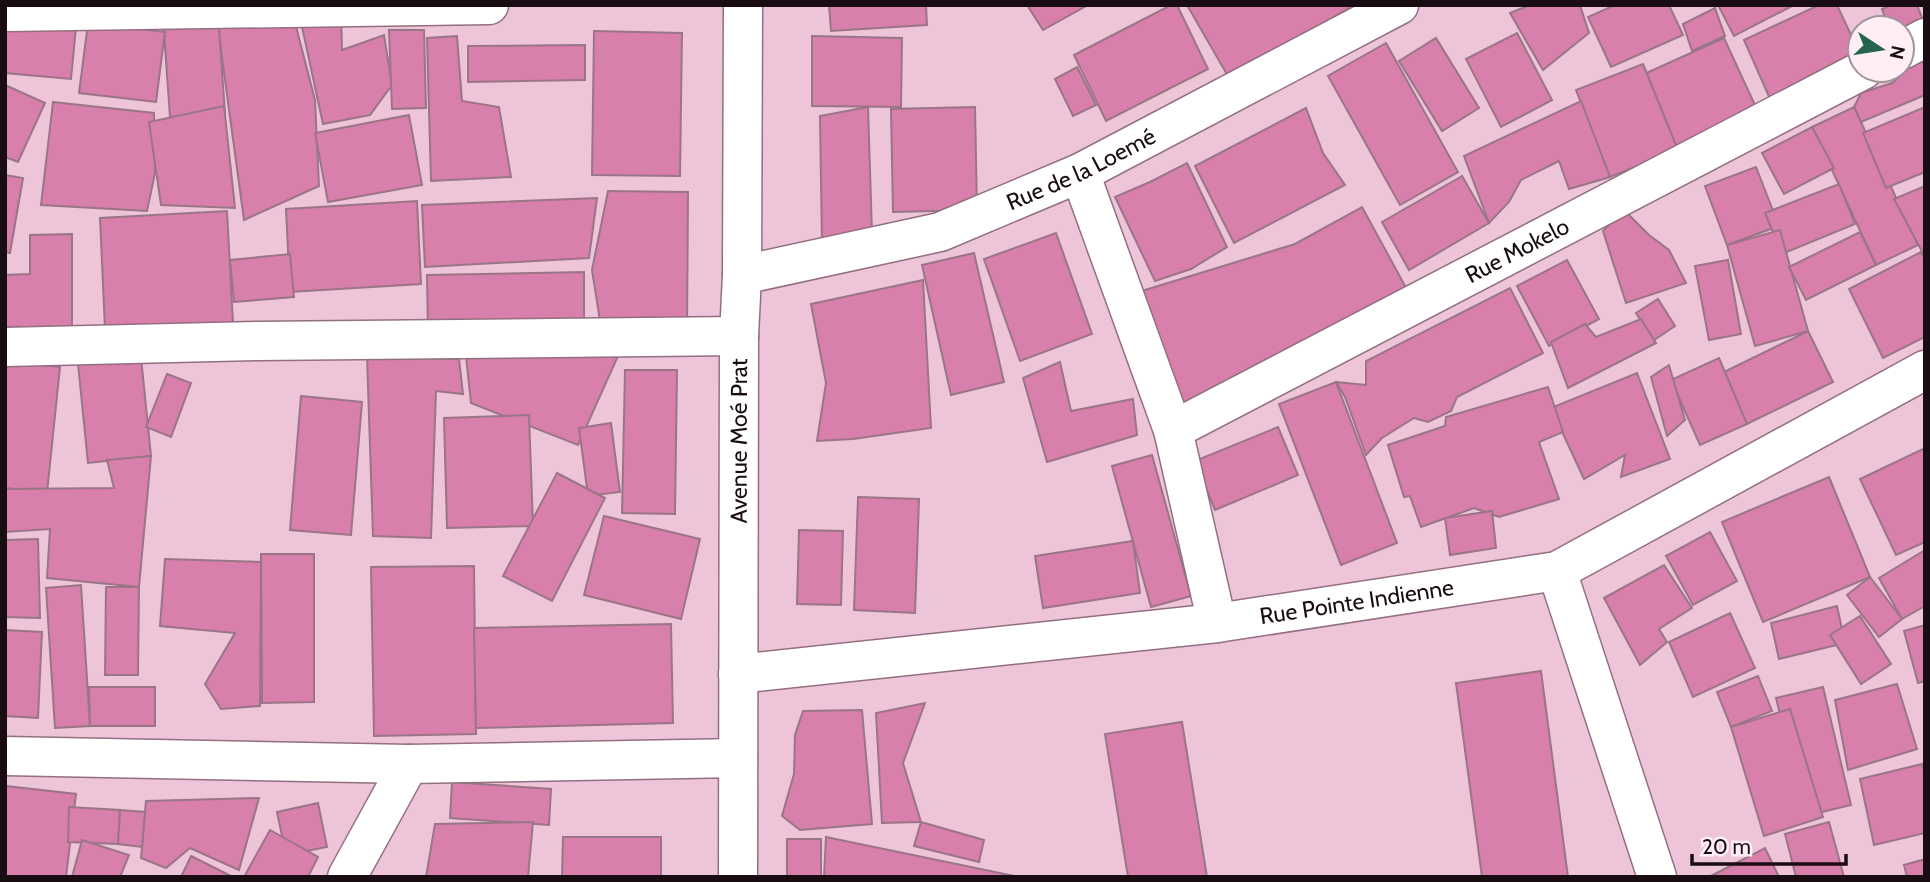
<svg xmlns="http://www.w3.org/2000/svg" width="1930" height="882" viewBox="0 0 1930 882" font-family="Cabin,sans-serif">
  <rect width="100%" height="100%" fill="#eec5d8"/>
  <g fill="#d87fac" stroke="#9a7587" stroke-width="2">
    <path d="M829,5h97l1,20 -96,6z"/>
    <path d="M1027,5h61l-45,25z"/>
    <path d="M1171,5h6l31,64 -102,52 -32,-66z"/>
    <path d="M1187,5h161l1,3 -120,70z"/>
    <path d="M1530,5h50l9,28 -46,37 -33,-57z"/>
    <path d="M1615,5h54l14,30 -72,32 -23,-50z"/>
    <path d="M1718,5h76l-60,31z"/>
    <path d="M1819,5h18l23,49 -89,47 -27,-61z"/>
    <path d="M1892,5h25l7,18 -22,8v-3h-13l-7,-19z"/>
    <path d="M1715,8l10,28 -33,15 -9,-27z"/>
    <path d="M292,11l23,89 4,86 -75,34 -27,-199z"/>
    <path d="M341,13l1,37 42,-15 8,50 -22,30 -47,9 -22,-102z"/>
    <path d="M218,15l7,98 -55,4 -7,-98z"/>
    <path d="M5,20l71,7 -5,52 -66,-6z"/>
    <path d="M88,23l77,9 -9,70 -77,-9z"/>
    <path d="M389,30h35l2,78 -34,1z"/>
    <path d="M594,31l88,2 -2,143 -88,-1z"/>
    <path d="M1517,33l35,67 -51,27 -35,-68z"/>
    <path d="M457,36l5,65 37,6 12,70 -80,4 -4,-143z"/>
    <path d="M812,36l90,2 -1,69 -89,-1z"/>
    <path d="M1436,38l43,70 -37,23 -43,-70z"/>
    <path d="M1724,38l36,78 -81,37 -35,-79z"/>
    <path d="M1386,43l72,129 -58,33 -72,-129z"/>
    <path d="M585,45v35l-117,2v-36z"/>
    <path d="M1921,57l4,11v27l-64,27 -7,-15 7,-14 31,-10z"/>
    <path d="M1643,64l35,86 -68,27 -34,-87z"/>
    <path d="M1077,67l19,38 -23,11 -18,-37z"/>
    <path d="M5,85l40,18 -27,59 -13,-5z"/>
    <path d="M1581,101l29,76 -41,12 -10,-28 -38,19 -12,22 -20,21 -25,-67z"/>
    <path d="M53,102l101,11 1,60 -8,38 -106,-6z"/>
    <path d="M224,106l11,102 -74,-3 -12,-83z"/>
    <path d="M868,107l4,126 -50,12 -2,-129z"/>
    <path d="M975,107l2,103 -84,2 -2,-103z"/>
    <path d="M1854,107l64,138 -42,20 -64,-138z"/>
    <path d="M1925,107v65l-39,16 -23,-55z"/>
    <path d="M1306,108l17,45 22,32 -111,58 -39,-77z"/>
    <path d="M409,115l13,70 -94,17 -13,-69z"/>
    <path d="M1812,127l22,41 -50,26 -22,-41z"/>
    <path d="M1187,163l40,84 -36,22 -36,12 -40,-84 35,-15z"/>
    <path d="M1756,167l23,59 -52,19 -22,-59z"/>
    <path d="M5,175l18,3 -13,75 -5,-1z"/>
    <path d="M1462,176l27,47 -80,47 -27,-48z"/>
    <path d="M1839,184l16,40 -73,30 -17,-41z"/>
    <path d="M1925,186v71l-31,-58z"/>
    <path d="M608,191l80,1 -1,139 -87,-10 -8,-51z"/>
    <path d="M597,198l-8,60 -164,9 -3,-62z"/>
    <path d="M417,201l4,83 -131,8 -4,-83z"/>
    <path d="M1362,207l54,99 -236,109 -48,-121 163,-50z"/>
    <path d="M1624,210l25,25 20,15 17,33 -60,20 -23,-72z"/>
    <path d="M227,211l6,112 -128,6 -5,-111z"/>
    <path d="M1780,230l28,101 -53,15 -28,-101z"/>
    <path d="M1860,232l16,33 -70,35 -17,-33z"/>
    <path d="M1056,233l36,101 -72,27 -36,-102z"/>
    <path d="M72,234v94l-67,-1v-52l25,-1v-39z"/>
    <path d="M1921,252l4,7v78l-42,21 -34,-69z"/>
    <path d="M974,253l30,129 -53,13 -29,-130z"/>
    <path d="M290,254l4,43 -60,5 -4,-42z"/>
    <path d="M1567,260l32,59 -50,27 -32,-60z"/>
    <path d="M1728,260l13,74 -32,6 -14,-74z"/>
    <path d="M584,272v58l-156,1 -1,-56z"/>
    <path d="M923,280l8,148 -78,11 -36,2 9,-58 -15,-79z"/>
    <path d="M1510,288l33,65 -86,44 -6,14 -23,11 -14,-4 -32,20 -16,17 -21,-58 -9,-15 30,3v-24z"/>
    <path d="M1658,299l17,27 -21,14 -18,-27z"/>
    <path d="M1641,319l15,24 -88,45 -17,-46 34,-18 11,13z"/>
    <path d="M1808,331l25,51 -86,42 -25,-51z"/>
    <path d="M367,356l92,3 4,35 -27,-3 -5,147 -58,-2z"/>
    <path d="M466,356h152l-40,89 -107,-42z"/>
    <path d="M141,357l10,99 -63,7 -10,-99z"/>
    <path d="M1719,358l28,66 -47,21 -29,-65z"/>
    <path d="M5,361l55,6 -13,126 -42,-5z"/>
    <path d="M1060,362l11,49 62,-12 4,36 -90,27 -24,-84z"/>
    <path d="M1669,365l16,55 -18,16 -16,-59z"/>
    <path d="M625,370h52l-2,144 -53,-1z"/>
    <path d="M1637,373l33,86 -49,18 4,-22 -41,24 -33,-71z"/>
    <path d="M167,374l24,9 -20,54 -25,-10z"/>
    <path d="M1336,382l61,161 -56,22 -62,-161z"/>
    <path d="M1548,387l15,45 -24,10 20,57 -60,18 -25,-9 -53,19 -11,-31 -6,1 -16,-52 57,-19 1,-9z"/>
    <path d="M301,396l61,6 -11,133 -61,-5z"/>
    <path d="M529,415l4,111 -86,2 -3,-110z"/>
    <path d="M611,423l9,69 -32,4 -9,-68z"/>
    <path d="M1278,427l20,48 -83,35 -20,-49z"/>
    <path d="M1925,448v94l-29,13 -36,-76z"/>
    <path d="M1152,455l39,141 -40,11 -39,-141z"/>
    <path d="M151,456l-12,131 -92,-9 3,-49 -45,3v-43l109,-1 -7,-28z"/>
    <path d="M557,473l48,25 -53,103 -49,-25z"/>
    <path d="M1829,477l41,100 -107,45 -41,-100z"/>
    <path d="M858,497l61,2 -4,114 -61,-3z"/>
    <path d="M1492,511l4,37 -46,7 -5,-37z"/>
    <path d="M604,516l96,23 -19,80 -97,-24z"/>
    <path d="M799,530l44,1 -2,74 -44,-1z"/>
    <path d="M1710,532l27,49 -44,24 -27,-49z"/>
    <path d="M38,539l2,79 -35,-1v-77z"/>
    <path d="M1133,541l7,52 -97,15 -8,-52z"/>
    <path d="M1925,550v56l-23,13 -23,-41z"/>
    <path d="M261,554h53v148l-52,1z"/>
    <path d="M165,559l96,3 -1,144 -39,3 -16,-25 30,-51 -75,-7z"/>
    <path d="M1664,565l28,43 -33,21 8,13 -27,23 -36,-67z"/>
    <path d="M474,566l2,168 -102,2 -3,-169z"/>
    <path d="M1870,577l32,42 -23,18 -32,-42z"/>
    <path d="M81,585l9,141 -35,2 -9,-140z"/>
    <path d="M106,587h33l-1,88h-33z"/>
    <path d="M1837,606l8,37 -66,16 -8,-36z"/>
    <path d="M1730,613l25,55 -62,29 -24,-55z"/>
    <path d="M1860,616l31,48 -30,20 -31,-49z"/>
    <path d="M671,624l2,99 -197,5 -2,-100z"/>
    <path d="M1925,625v56l-7,2 -14,-52z"/>
    <path d="M5,630l37,2 -4,86 -33,-2z"/>
    <path d="M1541,671l27,206h-86l-26,-194z"/>
    <path d="M1758,676l14,35 -41,16 -14,-35z"/>
    <path d="M1897,684l20,65 -69,21 -13,-70z"/>
    <path d="M89,687h66v39h-65z"/>
    <path d="M1823,687l28,118 -46,11 -29,-118z"/>
    <path d="M925,703l-22,60 18,59 -39,1 -6,-110z"/>
    <path d="M1790,709l33,108 -59,19 -33,-109z"/>
    <path d="M862,710l10,114 -72,6 -18,-14 12,-42 1,-39 8,-24z"/>
    <path d="M1182,722l25,155h-79l-23,-143z"/>
    <path d="M1922,764l3,10v59l-51,12 -14,-66z"/>
    <path d="M452,782l99,7 -2,36 -99,-7z"/>
    <path d="M6,786l70,8 -10,83h-61z"/>
    <path d="M259,798l-20,72 -49,-22 -24,20 -25,-10 5,-57z"/>
    <path d="M318,803l9,44 -41,8 -9,-43z"/>
    <path d="M69,807l51,3 -2,34 -50,-2z"/>
    <path d="M120,810l25,2 -3,35 -24,-3z"/>
    <path d="M533,822l-5,55h-102l9,-53z"/>
    <path d="M921,822l63,18 -5,22 -65,-16z"/>
    <path d="M1829,822l15,55h-48l-11,-43z"/>
    <path d="M270,830l48,27 -10,20h-64z"/>
    <path d="M563,837h98v40h-99z"/>
    <path d="M826,837l193,40h-195z"/>
    <rect x="787" y="839" width="34" height="38"/>
    <path d="M82,840l47,15 -9,22h-48z"/>
    <path d="M1765,848l14,29h-70z"/>
    <path d="M191,856l42,21h-52z"/>
    <path d="M1925,859v18h-18l-3,-12z"/>
  </g>
  <g fill="none" stroke-linecap="round" stroke-linejoin="round">
    <defs>
      <g id="minor">
        <path d="M5,12l484,-7"/>
        <path d="M1902,50l23,-12"/>
        <path d="M1080,173l93,257 44,193"/>
        <path id="s1" d="M742,275l198,-43 140,-59 319,-168"/>
        <path d="M5,347l254,-6 480,-5"/>
        <path id="s2" d="M1173,430l690,-360"/>
        <path d="M1557,571l100,306"/>
        <path id="s3" d="M738,674l479,-51 340,-52 368,-201"/>
        <path d="M5,756l404,8 329,-6"/>
        <path d="M347,877l62,-113"/>
      </g>
      <g id="tertiary">
        <path id="s4" d="M738,877l1,-541 3,-61 1,-270"/>
      </g>
    </defs>
    <use href="#minor" stroke="#936f80" stroke-width="41"/>
    <use href="#tertiary" stroke="#936f80" stroke-width="41"/>
    <use href="#minor" stroke="#fff" stroke-width="38"/>
    <use href="#tertiary" stroke="#fff" stroke-width="38"/>
  </g>
  <g text-anchor="middle" stroke-width="6" stroke-linejoin="round" paint-order="stroke">
    <g font-size="23" fill="#1a0c13" stroke="#ffeef5">
      <text dy="8" stroke="none"><textPath href="#s1" startOffset="357">Rue de la Loemé</textPath></text>
      <text dy="8" stroke="none"><textPath href="#s2" startOffset="388">Rue Mokelo</textPath></text>
      <text dy="8" stroke="none"><textPath href="#s4" startOffset="436">Avenue Moé Prat</textPath></text>
      <text dy="8" stroke="none"><textPath href="#s3" startOffset="623">Rue Pointe Indienne</textPath></text>
    </g>
  </g>
  <rect width="1930" height="882" fill="none" stroke="#1a0c13" stroke-width="14"/>
  <g transform="translate(1881 49) rotate(102)"><circle r="33" fill="#ffeef5" stroke="#a3949b" stroke-width="2"/>
  <path d="M0-5L12 26L0 18L-12 26Z" fill="#266450"/>
  <text y="-10" font-size="19" font-weight="bold" text-anchor="middle" fill="#1a0c13">N</text>
  </g>
  <path d="M1692 854v10h154v-10" fill="none" stroke="#1a0c13" stroke-width="3.5"/>
  <text x="1702" y="854" font-size="21" fill="#1a0c13" stroke="#ffeef5" stroke-width="5" paint-order="stroke">20 m</text>
</svg>
